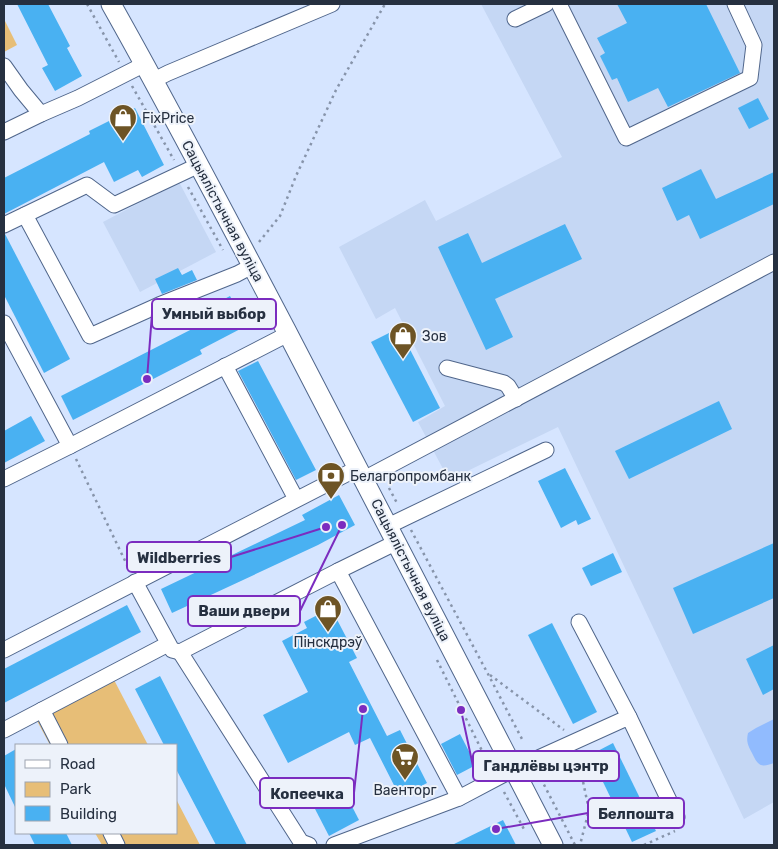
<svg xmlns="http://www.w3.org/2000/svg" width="778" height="849" viewBox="0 0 778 849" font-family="Rubik,sans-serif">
  <rect width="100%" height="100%" fill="#d6e5ff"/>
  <g fill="#c5d7f4">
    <path d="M481,4h293v798l-30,17 -186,-392 -109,53 -31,-58 27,-16 -50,-98 -19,11 -37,-72 86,-47 11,21 126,-64z"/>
    <path d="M179,182l37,70 -76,40 -37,-70z"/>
  </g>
  <g fill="#e7be77">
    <path d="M4,19l13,26 -13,7z"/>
    <path d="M113,678l35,67h-98l-14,-26z"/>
    <path d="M176,799l24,46h-98l-7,-12h81z"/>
  </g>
  <path fill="#91bbfe" d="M774,719v44c-13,5 -16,3 -22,-10 -4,-8 -6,-11 -4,-20l8,-5z"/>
  <g fill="#49b1f2">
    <path d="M17,4h31l22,42 -3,2 15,28 -27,15 -13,-23 6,-3z"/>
    <path d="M617,4h89l34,69 -72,34 -10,-19 -30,14 -11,-24 -5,2 -12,-24 5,-3 -8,-15 30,-15z"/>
    <path d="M758,98l11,21 -20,10 -11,-21z"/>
    <path d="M135,108l29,57 -22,12 -4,-7 -24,12 -10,-20 -100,52v-36l86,-44 -1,-3z"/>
    <path d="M701,169l15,30 58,-27v32l-74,35 -11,-24 -12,6 -15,-33z"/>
    <path d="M565,224l17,35 -87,40 18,38 -27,13 -48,-103 30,-14 14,30z"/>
    <path d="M4,234h1l65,125 -26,14 -40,-78z"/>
    <path d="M178,268l4,7 10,-5 5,10 -35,14 -7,-15z"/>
    <path d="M230,296l16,30 -46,24 2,4 -129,66 -12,-24 135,-69 -6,-10z"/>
    <path d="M399,328l41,80 -27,14 -42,-80z"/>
    <path d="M258,361l58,109 -20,10 -58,-109z"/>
    <path d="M719,401l13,28 -103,50 -14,-28z"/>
    <path d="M31,416l14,25 -41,22v-32z"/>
    <path d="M565,468l26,51 -13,6 -2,-5 -15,8 -23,-47z"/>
    <path d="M339,495l16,30 -37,20 -146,68 -11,-24 144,-69 -3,-5z"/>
    <path d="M774,543v55l-81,36 -20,-46z"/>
    <path d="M613,553l9,19 -31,14 -9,-18z"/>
    <path d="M127,605l14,27 -137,71v-34z"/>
    <path d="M331,608l26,50 -8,4 38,74 13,-6 27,53 -27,14 -30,-59 -15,7 -6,-13 -61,31 -25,-48 45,-23 -26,-51 25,-13 -3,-6z"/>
    <path d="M552,623l45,89 -24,12 -45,-89z"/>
    <path d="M774,645v44l-11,6 -17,-36z"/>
    <path d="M160,676l87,169h-31l-40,-76v-24h-12l-29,-56z"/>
    <path d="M460,734l16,31 -19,10 -16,-31z"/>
    <path d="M613,743l43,88 -24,11 -42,-87z"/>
    <path d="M16,749v60l-12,-25v-28z"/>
    <path d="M344,791l15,29 -30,16 -15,-29z"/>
    <path d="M503,820l13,25h-64z"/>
    <path d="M29,833h37l6,12h-37z"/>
  </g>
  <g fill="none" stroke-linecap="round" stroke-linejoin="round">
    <defs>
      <g id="minor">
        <path d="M559,4l67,134 124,-60 4,-33 -19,-41"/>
        <path d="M515,19l31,-15"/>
        <path d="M4,66l17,24 20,24"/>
        <path d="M154,80l14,-7 164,-69"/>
        <path d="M4,132l37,-18 37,-16 67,-34"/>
        <path d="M25,215l65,121 69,-31 78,-31 15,-8"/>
        <path d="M4,225l83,-40 27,20 85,-40"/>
        <path d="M4,323l66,123 218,-112"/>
        <path d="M225,366l71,133"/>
        <path d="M447,368l57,15 4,3 8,13"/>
        <path d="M4,479l66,-33"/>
        <path d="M364,479l410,-217"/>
        <path d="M388,526l158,-76"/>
        <path d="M338,571l59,-29"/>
        <path d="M135,582l37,68 8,2 158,-81 121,227 55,-29 115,-52 48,100"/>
        <path d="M579,622l50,95"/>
        <path d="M4,650l354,-182"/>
        <path d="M180,652l121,190 8,3"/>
        <path d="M42,710l18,35"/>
        <path d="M4,730l164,-86"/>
        <path d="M111,833l6,12"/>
        <path d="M334,845l125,-47"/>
      </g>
      <path id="major" d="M111,4c61,108 118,218 176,328 89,171 178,342 266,513"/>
    </defs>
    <use href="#minor" stroke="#50668b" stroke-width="17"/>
    <use href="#major" stroke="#50668b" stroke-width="21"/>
    <g stroke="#8794aa" stroke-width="2.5" stroke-dasharray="2.5 4" stroke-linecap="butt">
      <path d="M87,4l32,58"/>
      <path d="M132,86l42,74"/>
      <path d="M188,187l35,63"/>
      <path d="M259,242l21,-26 16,-40 40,-86 49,-86"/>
      <path d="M76,459l53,110"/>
      <path d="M389,488l9,17"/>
      <path d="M411,530l77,144 35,67"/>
      <path d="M437,660l52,105"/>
      <path d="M490,675l74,55"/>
      <path d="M576,757l5,15 8,38 -9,35"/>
      <path d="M538,773l37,72"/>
      <path d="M504,792l21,39"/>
      <path d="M644,845l31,-14"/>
    </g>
    <use href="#minor" stroke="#fff" stroke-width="15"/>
    <use href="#major" stroke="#fff" stroke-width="19"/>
  </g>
  <defs>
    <symbol id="shop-pin" viewBox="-11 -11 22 30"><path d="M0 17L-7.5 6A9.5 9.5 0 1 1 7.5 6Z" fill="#6d5425" stroke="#edf2fa"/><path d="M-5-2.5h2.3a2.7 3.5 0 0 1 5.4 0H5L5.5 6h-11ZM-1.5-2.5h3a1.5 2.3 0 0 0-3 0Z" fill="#fff"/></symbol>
    <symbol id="bank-pin" viewBox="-11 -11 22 30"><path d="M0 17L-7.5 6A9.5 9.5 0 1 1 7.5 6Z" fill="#6d5425" stroke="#edf2fa"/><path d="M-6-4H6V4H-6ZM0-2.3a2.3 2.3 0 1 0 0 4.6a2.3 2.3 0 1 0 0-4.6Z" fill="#fff"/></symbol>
    <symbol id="supermarket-pin" viewBox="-11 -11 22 30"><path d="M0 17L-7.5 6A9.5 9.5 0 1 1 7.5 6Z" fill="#6d5425" stroke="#edf2fa"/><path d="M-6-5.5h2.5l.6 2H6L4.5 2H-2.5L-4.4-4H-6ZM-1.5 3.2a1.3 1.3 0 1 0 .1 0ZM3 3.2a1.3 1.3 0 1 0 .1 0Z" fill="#fff"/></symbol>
  </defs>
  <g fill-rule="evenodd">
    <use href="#shop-pin" x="107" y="102" width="32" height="43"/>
    <use href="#shop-pin" x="387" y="320" width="32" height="43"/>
    <use href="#bank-pin" x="315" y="460" width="32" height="43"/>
    <use href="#shop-pin" x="312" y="593" width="32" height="43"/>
    <use href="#supermarket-pin" x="389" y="741" width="32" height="43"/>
  </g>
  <g text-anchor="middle" stroke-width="4" stroke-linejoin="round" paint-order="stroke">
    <g font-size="14" fill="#263040" stroke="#edf2fa" text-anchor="start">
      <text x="142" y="123">FixPrice</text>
      <text x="422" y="341">Зов</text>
      <text x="350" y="481">Белагропромбанк</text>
      <text x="328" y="647" text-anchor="middle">Пінскдрэў</text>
      <text x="405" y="795" text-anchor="middle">Ваенторг</text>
    </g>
    <g font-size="14" fill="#263040" stroke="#edf2fa">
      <text transform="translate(223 211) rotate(62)" y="5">Сацыялістычная вуліца</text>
      <text transform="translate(411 570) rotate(63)" y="5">Сацыялістычная вуліца</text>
    </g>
  </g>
  <path fill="none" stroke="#7b2cbf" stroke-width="2" d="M147 379L152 314M326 527L231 557M342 525L300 611M461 710L473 766M363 709L354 793M496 829L588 813"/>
  <g fill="#7b2cbf" stroke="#edf2fa" stroke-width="2">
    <circle cx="147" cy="379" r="5"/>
    <circle cx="326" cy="527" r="5"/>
    <circle cx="342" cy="525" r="5"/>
    <circle cx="461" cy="710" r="5"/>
    <circle cx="363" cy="709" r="5"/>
    <circle cx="496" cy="829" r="5"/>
  </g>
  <g fill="#edf2fa" stroke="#7b2cbf" stroke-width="2">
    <rect x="152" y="299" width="124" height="30" rx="5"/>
    <rect x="127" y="542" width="104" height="30" rx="5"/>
    <rect x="188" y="596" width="112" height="30" rx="5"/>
    <rect x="473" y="751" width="146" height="30" rx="5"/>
    <rect x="260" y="778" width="94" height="30" rx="5"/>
    <rect x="588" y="798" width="96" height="30" rx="5"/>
  </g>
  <g font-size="15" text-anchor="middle" font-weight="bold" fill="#263040">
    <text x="214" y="319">Умный выбор</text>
    <text x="179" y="563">Wildberries</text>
    <text x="244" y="616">Ваши двери</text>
    <text x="546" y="771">Гандлёвы цэнтр</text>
    <text x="307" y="799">Копеечка</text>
    <text x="636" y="819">Белпошта</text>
  </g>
  <rect width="778" height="849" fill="none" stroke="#263040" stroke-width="10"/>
  <rect x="15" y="744" width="162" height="90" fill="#edf2fa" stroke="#9da4b0"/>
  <rect x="25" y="760" width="25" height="8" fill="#ffffff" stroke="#9da4b0"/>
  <text x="60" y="769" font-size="15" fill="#263040">Road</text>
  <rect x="25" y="782" width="25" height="15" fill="#e7be77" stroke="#9da4b0"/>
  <text x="60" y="794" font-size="15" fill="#263040">Park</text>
  <rect x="25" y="806" width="25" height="15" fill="#49b1f2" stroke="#9da4b0"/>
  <text x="60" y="819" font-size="15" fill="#263040">Building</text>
</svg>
